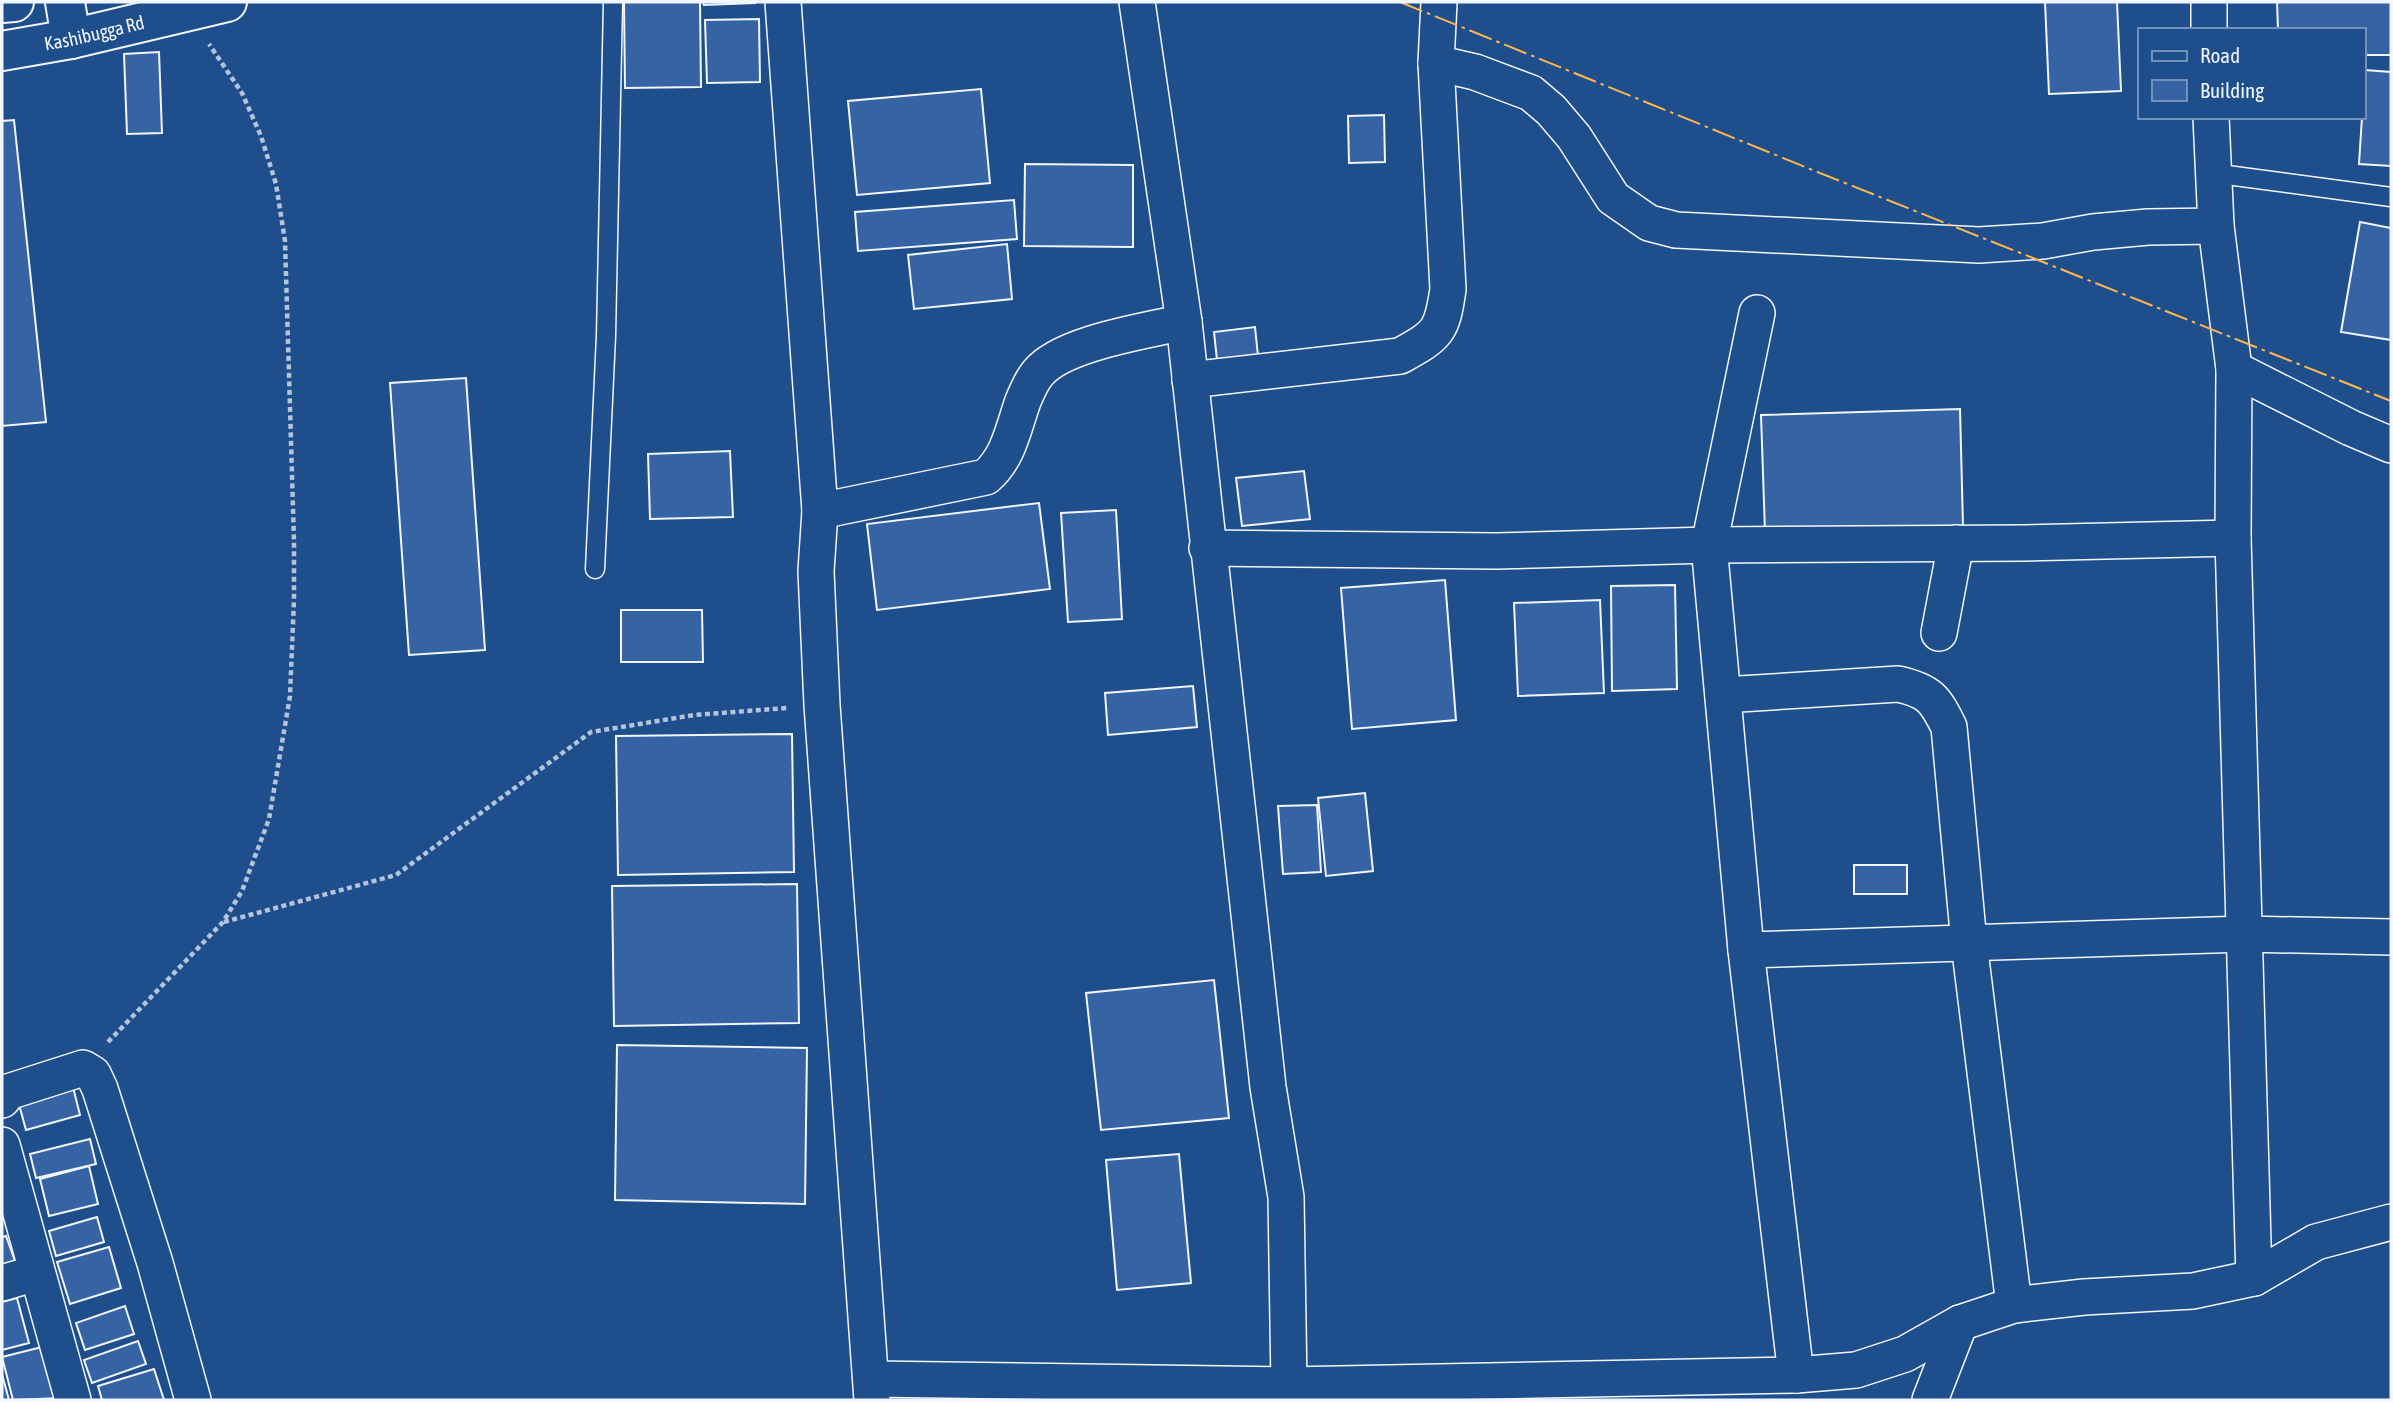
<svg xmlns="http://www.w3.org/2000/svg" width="2393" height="1402" viewBox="0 0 2393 1402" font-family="'Asap Condensed',sans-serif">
  <rect width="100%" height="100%" fill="#1f4e8c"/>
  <g fill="#3563a3" stroke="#f2f6ff" stroke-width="2">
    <path d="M624,2h76l1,85 -76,1z"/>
    <path d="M703,2h52v1l-51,2z"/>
    <path d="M2045,2h72l4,89 -72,3z"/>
    <path d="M2277,2h114v53h-28v-25h-85z"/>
    <path d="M759,19l1,63 -53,1 -2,-63z"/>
    <path d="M159,52l3,81 -35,1 -3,-80z"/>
    <path d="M2365,70l26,2v94l-32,-2z"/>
    <path d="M981,89l9,94 -133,12 -9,-94z"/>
    <path d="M1384,115l1,47 -36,1 -1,-47z"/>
    <path d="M14,120l32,302 -44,4v-305z"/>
    <path d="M1025,164l108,1v82l-109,-1z"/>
    <path d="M1014,200l3,39 -159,12 -3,-39z"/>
    <path d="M2360,222l31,6v112l-50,-8z"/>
    <path d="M1007,244l5,55 -98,10 -6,-54z"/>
    <path d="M1255,327l3,29 -41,4 -3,-28z"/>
    <path d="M466,378l19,272 -76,5 -19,-272z"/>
    <path d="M1960,409l3,117 -198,6 -4,-117z"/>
    <path d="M730,451l3,66 -83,2 -2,-65z"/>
    <path d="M1304,471l6,48 -68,7 -6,-48z"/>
    <path d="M1039,503l11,86 -173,21 -10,-86z"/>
    <path d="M1116,510l6,109 -54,3 -7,-109z"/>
    <path d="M1445,580l11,140 -104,9 -11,-141z"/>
    <path d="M1675,585l2,104 -65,2 -1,-105z"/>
    <path d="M1600,600l4,93 -86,3 -4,-93z"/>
    <path d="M621,610h81l1,52h-82z"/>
    <path d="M1193,686l4,41 -89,8 -3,-42z"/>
    <path d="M792,734l2,138 -176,3 -2,-139z"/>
    <path d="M1365,793l8,78 -47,5 -8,-78z"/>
    <path d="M1317,805l4,67 -38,2 -5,-68z"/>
    <rect x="1854" y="865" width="53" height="29"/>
    <path d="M797,884l2,139 -185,3 -2,-140z"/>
    <path d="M1214,980l15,138 -128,12 -15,-137z"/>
    <path d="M617,1045l190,3 -2,156 -190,-4z"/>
    <path d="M72,1083l8,32 -54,15 -9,-33z"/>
    <path d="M90,1139l6,25 -60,14 -6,-24z"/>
    <path d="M1179,1154l12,129 -74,7 -11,-130z"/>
    <path d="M89,1166l9,38 -49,12 -9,-37z"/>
    <path d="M97,1217l7,25 -48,14 -7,-25z"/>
    <path d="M6,1236l9,25 -13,4v-28z"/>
    <path d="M109,1247l12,41 -51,16 -13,-42z"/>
    <path d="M17,1298l12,45 -27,7v-48z"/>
    <path d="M125,1306l9,28 -49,16 -9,-27z"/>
    <path d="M138,1341l8,23 -54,19 -8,-23z"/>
    <path d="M46,1346l14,52 -47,2 -11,-43z"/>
    <path d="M154,1369l10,31h-62l-4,-14z"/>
    <path d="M2,1374l7,26h-7z"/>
  </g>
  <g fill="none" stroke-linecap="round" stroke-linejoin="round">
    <defs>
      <g id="service">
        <path d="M2212,173l179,24"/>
        <path d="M595,569l11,-233 7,-334"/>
      </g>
      <g id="minor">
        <path d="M783,2l37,509 -4,60 6,134 50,695"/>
        <path d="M1137,2l47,320 84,765 18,110 3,188"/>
        <path d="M1439,2l-3,61 39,9 56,21 20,17 23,27 39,61 36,25 27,7 303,15 64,-4 50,-9 55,-5 68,-1"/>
        <path d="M2209,2v28"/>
        <path d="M2211,117l5,109 18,143 -1,169 21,740"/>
        <path d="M1757,313l-48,232 37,405 50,425"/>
        <path d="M2234,369l117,59 40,17"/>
        <path d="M1190,380l210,-24c38,-21 42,-24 48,-67l-12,-226"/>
        <path d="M820,511l166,-34c23,-20 27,-48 37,-76 4,-9 8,-20 15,-28 24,-30 108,-42 146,-51"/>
        <path d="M1207,548l289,3 213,-6 314,-2 210,-5"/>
        <path d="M1939,633l17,-90"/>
        <path d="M1723,695l175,-11c32,7 37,15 51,43l20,216 45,362"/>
        <path d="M1746,950l498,-16 147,3"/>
        <path d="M2,1100l6,-8 75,-24 10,6 7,15 55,174 38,137"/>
        <path d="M2,1145l71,255"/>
        <path d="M2,1283l34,-10"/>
        <path d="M871,1379l418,6 507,-10 60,-5 49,-16 55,-31 54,-18 70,-8 109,-6 61,-13 62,-36 75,-20"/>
        <path d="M1930,1400l30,-77"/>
      </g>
      <g id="secondary">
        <path d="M65,2l6,37"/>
        <path d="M2,3l12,-1"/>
        <path id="s1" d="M2,51l69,-12 156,-37"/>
      </g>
    </defs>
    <use href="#service" stroke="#f2f6ff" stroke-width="21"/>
    <use href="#minor" stroke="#f2f6ff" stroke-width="38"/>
    <use href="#secondary" stroke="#f2f6ff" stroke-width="42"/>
    <g stroke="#b3c4dc" stroke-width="4.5" stroke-dasharray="5 3.5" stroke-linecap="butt">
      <path d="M224,922l172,-47 195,-143 103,-17 93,-7"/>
      <path d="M108,1042l115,-120 19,-31 27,-72 21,-123 4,-96v-59l-9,-300 -9,-57 -15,-48 -19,-43 -33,-49"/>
    </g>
    <use href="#service" stroke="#1f4e8c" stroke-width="18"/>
    <use href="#minor" stroke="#1f4e8c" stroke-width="35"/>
    <use href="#secondary" stroke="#1f4e8c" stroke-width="38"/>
    <path stroke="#ffb74d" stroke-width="2" stroke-dasharray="24 5 3.5 5" stroke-linecap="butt" d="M1400,2l415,169 576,230"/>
  </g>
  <g text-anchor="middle" stroke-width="5" stroke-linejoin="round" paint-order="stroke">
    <g font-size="19" fill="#f2f6ff" stroke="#1f4e8c">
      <text dy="7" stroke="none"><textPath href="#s1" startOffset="94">Kashibugga Rd</textPath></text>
    </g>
  </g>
  <rect width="2393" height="1402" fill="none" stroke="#f2f6ff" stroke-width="7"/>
  <rect x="2138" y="28" width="228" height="91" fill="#1f4e8c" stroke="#7391ba" stroke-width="2"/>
  <rect x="2152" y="51" width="35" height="10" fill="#1f4e8c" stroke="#7391ba" stroke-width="2"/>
  <text x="2200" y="63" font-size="21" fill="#f2f6ff">Road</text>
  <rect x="2152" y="80" width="35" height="21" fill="#3563a3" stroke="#7391ba" stroke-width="2"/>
  <text x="2200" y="98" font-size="21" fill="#f2f6ff">Building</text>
</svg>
